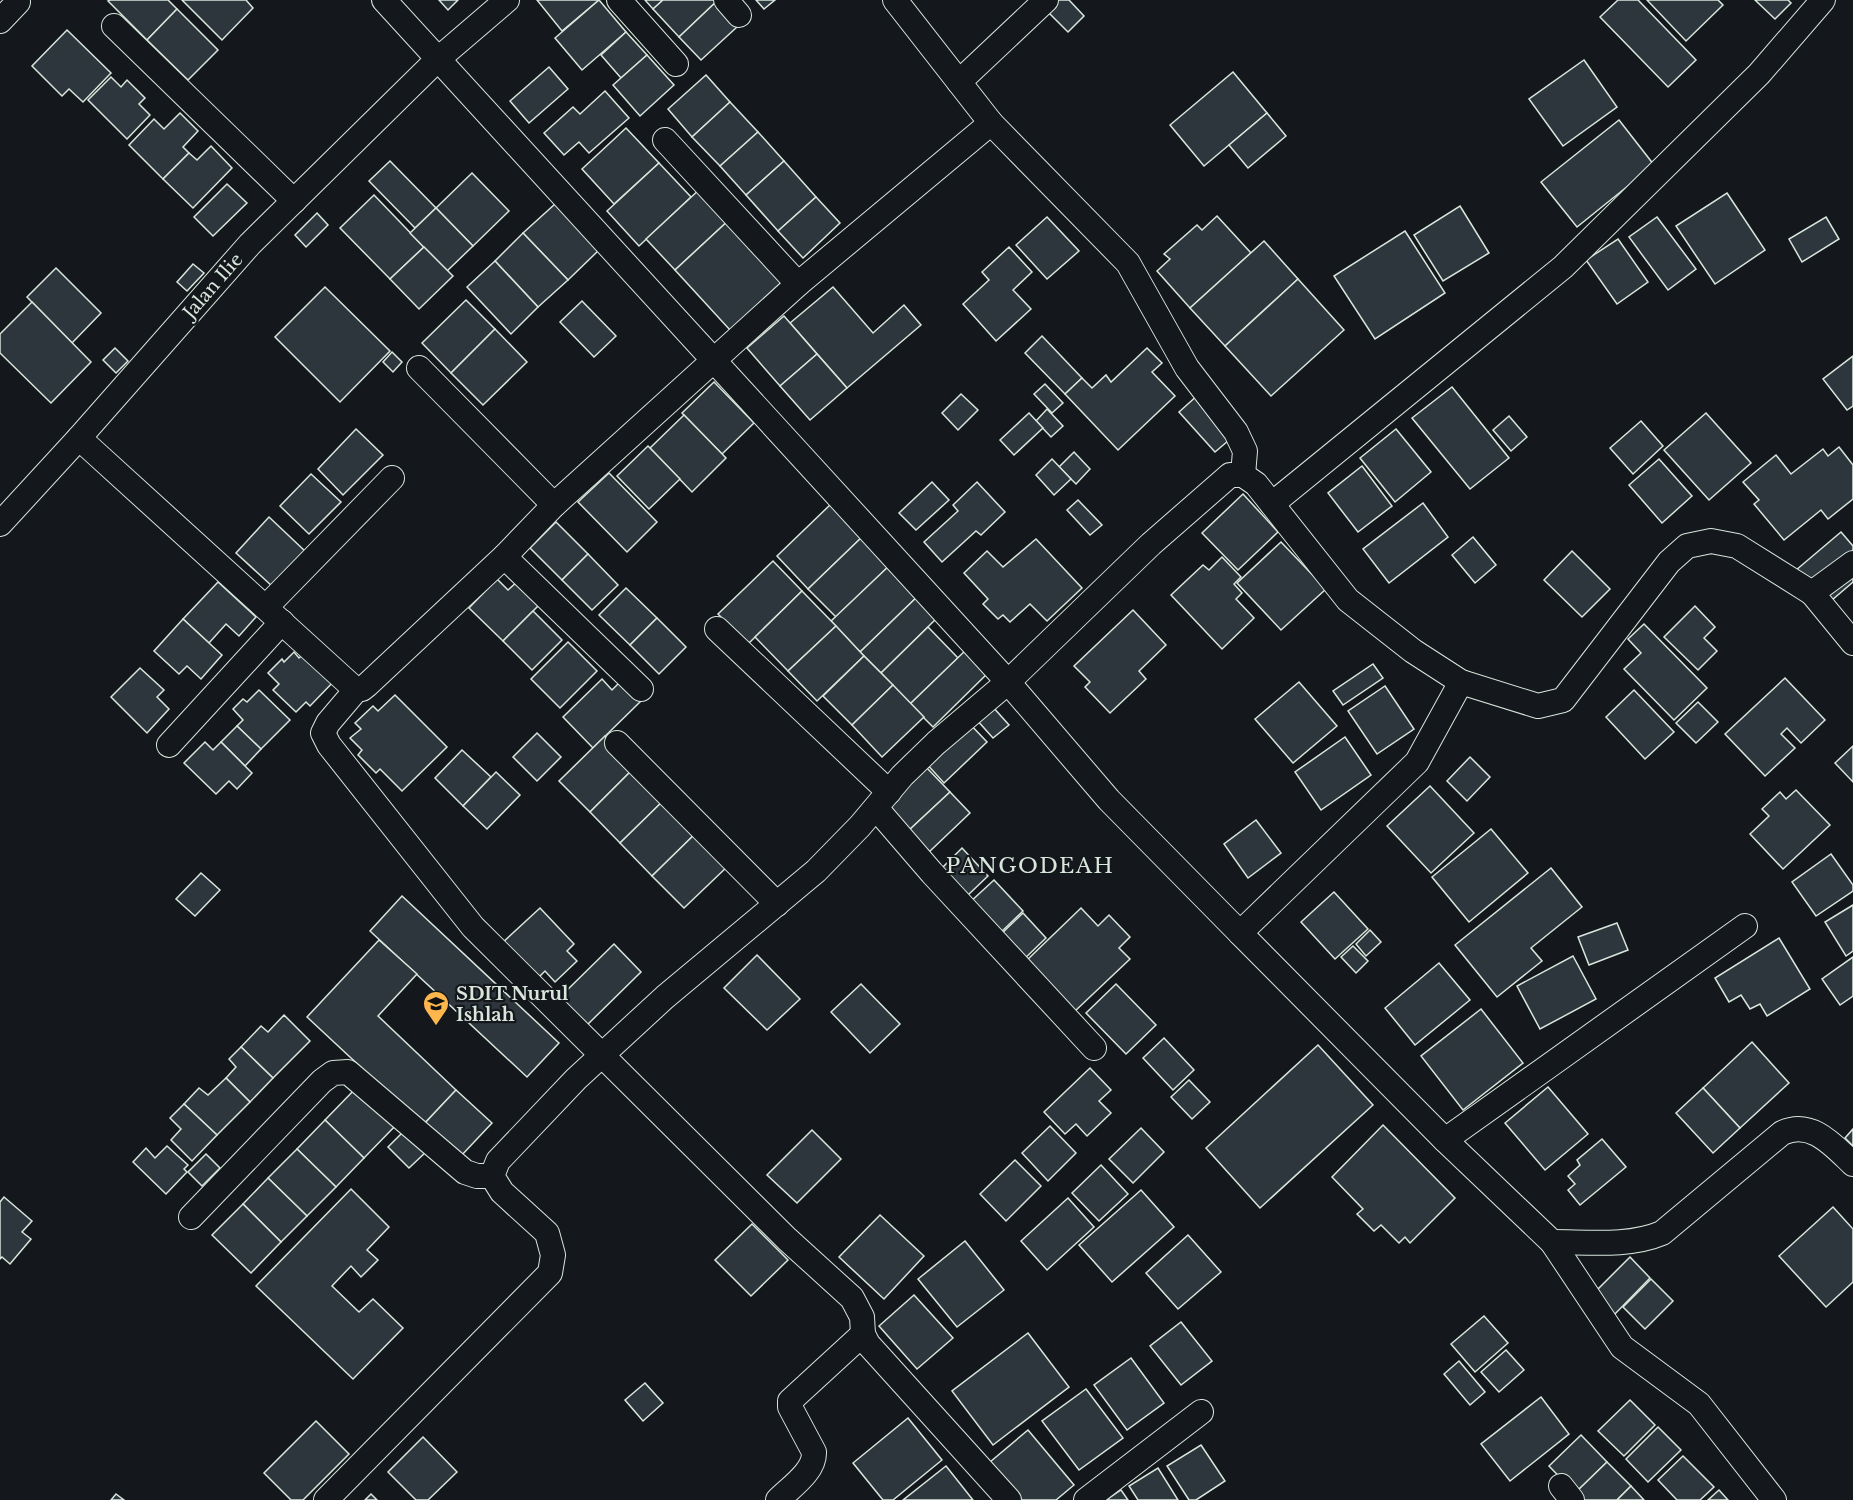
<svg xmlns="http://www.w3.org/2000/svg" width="1853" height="1500" viewBox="0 0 1853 1500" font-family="'Libre Baskerville',serif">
  <rect width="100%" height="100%" fill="#14181c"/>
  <g fill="#2c363c" stroke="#d8e6dc" stroke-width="1.5">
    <path d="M110,0h58l9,9 -30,31 -39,-39z"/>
    <path d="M182,0h64l7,8 -31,32z"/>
    <path d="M439,0h19l-10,10z"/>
    <path d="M537,0h62l-37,31z"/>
    <path d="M599,0l27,32 -44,38 -27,-32z"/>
    <path d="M645,0h18l-10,9z"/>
    <path d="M663,0h55l-39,37 -26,-28z"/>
    <path d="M718,0l31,16 -48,44 -22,-23z"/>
    <path d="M756,0h19l-11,9z"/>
    <path d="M1054,0h15l15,16 -16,16 -23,-23z"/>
    <path d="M1618,0h20l58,60 -28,27 -68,-70z"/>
    <path d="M1647,0h71l5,5 -37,36z"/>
    <path d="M1755,0h33l3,3 -16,16z"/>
    <path d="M177,9l41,41 -30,30 -41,-40z"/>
    <path d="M67,30l44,43 -28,29 -14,-13 -7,7 -30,-30z"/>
    <path d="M626,32l21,23 -26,23 -20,-23z"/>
    <path d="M647,55l27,30 -34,31 -27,-31z"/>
    <path d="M1584,60l33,47 -54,39 -34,-47z"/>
    <path d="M549,67l19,22 -39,34 -19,-22z"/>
    <path d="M1233,72l34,41 -63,53 -34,-41z"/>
    <path d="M706,75l24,27 -38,35 -24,-28z"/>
    <path d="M111,77l10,10 6,-7 18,18 -6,6 11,11 -23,24 -39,-39z"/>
    <path d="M605,91l24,27 -40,35 -10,-11 -15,13 -20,-22 29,-26 7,7z"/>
    <path d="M730,102l28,30 -38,34 -28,-29z"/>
    <path d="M180,113l18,18 -15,16 6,6 -26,26 -34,-34 25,-26 10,10z"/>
    <path d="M1267,113l19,23 -38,32 -19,-23z"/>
    <path d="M1619,120l35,45 -77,62 -36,-45z"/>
    <path d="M626,128l33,35 -45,41 -32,-35z"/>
    <path d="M758,132l26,29 -38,34 -26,-29z"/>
    <path d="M211,146l21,22 -39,40 -30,-29 26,-26 8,7z"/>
    <path d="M390,161l46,47 -21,20 -46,-47z"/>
    <path d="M784,161l32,36 -38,34 -32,-36z"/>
    <path d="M659,163l32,34 -52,49 -32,-35z"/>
    <path d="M472,173l37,38 -36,35 -37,-38z"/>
    <path d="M227,184l20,19 -34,33 -19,-19z"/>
    <path d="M701,188l29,31 -55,51 -29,-31z"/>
    <path d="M1727,193l38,57 -50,34 -39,-58z"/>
    <path d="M374,195l50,52 -34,32 -50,-51z"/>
    <path d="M816,197l24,26 -37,35 -25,-27z"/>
    <path d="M555,204l44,46 -31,30 -45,-47z"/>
    <path d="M1460,206l29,47 -46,28 -29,-46z"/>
    <path d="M436,208l37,38 -26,25 -37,-38z"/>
    <path d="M317,213l11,12 -22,22 -11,-12z"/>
    <path d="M1217,216l34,37 -61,55 -33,-37 13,-12 -6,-5 33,-29 5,5z"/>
    <path d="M1047,217l32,34 -32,28 -31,-34z"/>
    <path d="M1657,217l39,52 -28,21 -39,-53z"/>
    <path d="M1826,217l13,22 -37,23 -13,-23z"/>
    <path d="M730,219l55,60 -55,51 -55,-60z"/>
    <path d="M1405,231l40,62 -70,46 -41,-63z"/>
    <path d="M523,233l45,47 -30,27 -43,-46z"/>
    <path d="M1618,239l30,43 -31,22 -31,-44z"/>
    <path d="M1264,241l34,38 -73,67 -35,-38z"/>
    <path d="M424,247l29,29 -34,33 -29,-30z"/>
    <path d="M1009,247l23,25 -19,18 18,19 -35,32 -33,-37 26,-24 -7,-8z"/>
    <path d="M495,261l43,46 -27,27 -44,-47z"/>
    <path d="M193,264l11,9 -17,18 -10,-9z"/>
    <path d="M56,268l45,45 -29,30 -45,-46z"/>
    <path d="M1298,279l46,51 -73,66 -46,-50z"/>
    <path d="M325,287l65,64 -50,51 -65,-65z"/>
    <path d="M833,287l40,46 31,-28 17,20 -74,63 -57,-65z"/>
    <path d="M466,300l29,29 -44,44 -29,-30z"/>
    <path d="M582,301l34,35 -22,21 -34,-35z"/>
    <path d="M32,302l59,60 -40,41 -51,-50v-19z"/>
    <path d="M784,316l33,38 -37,32 -33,-38z"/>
    <path d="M495,329l32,33 -44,43 -32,-32z"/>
    <path d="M1042,336l40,42 -17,16 -40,-41z"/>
    <path d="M115,348l13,13 -12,12 -13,-13z"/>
    <path d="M1147,348l15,15 -10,9 23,24 -57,54 -53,-56 17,-16 10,10 14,-13 5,7z"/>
    <path d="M392,352l10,10 -9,10 -10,-10z"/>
    <path d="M817,354l30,34 -37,32 -30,-34z"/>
    <path d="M1853,356v50l-6,4 -24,-31z"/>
    <path d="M714,382l40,41 -32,31 -40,-41z"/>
    <path d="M1045,384l18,19 -11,10 -18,-19z"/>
    <path d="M1452,387l57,71 -39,31 -58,-71z"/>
    <path d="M961,394l17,16 -20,20 -16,-17z"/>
    <path d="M1199,394l36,41 -20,17 -36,-40z"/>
    <path d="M1047,409l16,17 -12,11 -15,-16z"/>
    <path d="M1029,413l14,15 -29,27 -14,-15z"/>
    <path d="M1706,413l45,50 -42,37 -45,-50z"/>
    <path d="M684,415l42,43 -34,34 -42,-44z"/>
    <path d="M1509,416l18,21 -16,14 -18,-21z"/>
    <path d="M1641,421l22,25 -30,28 -23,-26z"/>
    <path d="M356,429l27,26 -40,40 -25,-26z"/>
    <path d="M1396,429l35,43 -36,30 -35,-44z"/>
    <path d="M648,446l32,33 -31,30 -32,-33z"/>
    <path d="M1839,447l14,18v34l-25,20 -7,-9 -37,30 -30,-36 5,-4 -16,-18 33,-27 15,19 32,-25 5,7z"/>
    <path d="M1074,452l16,17 -14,15 -17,-17z"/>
    <path d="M1052,459l19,20 -17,16 -18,-20z"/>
    <path d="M1659,459l33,37 -30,27 -33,-38z"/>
    <path d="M1362,466l30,40 -34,26 -30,-39z"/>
    <path d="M609,473l48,49 -30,30 -49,-50z"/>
    <path d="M311,474l30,28 -32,32 -29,-28z"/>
    <path d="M932,482l17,18 -33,30 -17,-17z"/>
    <path d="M977,482l28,30 -24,23 -5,-4 -34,31 -18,-20 34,-31 -5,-6z"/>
    <path d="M1243,494l35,38 -40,38 -36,-37z"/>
    <path d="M1078,500l24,25 -12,10 -23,-25z"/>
    <path d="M1423,503l25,34 -59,46 -26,-34z"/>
    <path d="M831,504l31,33 -54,52 -31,-33z"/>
    <path d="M269,517l37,35 -33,35 -37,-34z"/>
    <path d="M556,522l32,32 -26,26 -32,-32z"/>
    <path d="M1841,532l12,14v36l-35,30 -29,-36z"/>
    <path d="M862,537l28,28 -54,52 -28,-28z"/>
    <path d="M1473,537l23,28 -21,18 -23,-28z"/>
    <path d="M1036,539l46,49 -35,33 -17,-17 -20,18 -7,-7 -5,4 -15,-15 5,-5 -24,-26 23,-22 16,16z"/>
    <path d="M1281,542l45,47 -45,41 -44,-47z"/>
    <path d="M1572,551l38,38 -28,28 -38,-37z"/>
    <path d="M588,554l30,31 -26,25 -30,-30z"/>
    <path d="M1222,557l19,20 -7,7 8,9 -6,6 18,19 -32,31 -51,-54 32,-30 6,5z"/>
    <path d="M773,561l29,30 -54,53 -30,-30z"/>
    <path d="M890,565l29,30 -59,57 -29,-31z"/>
    <path d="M497,579l11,11 10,-9 23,22 -38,38 -34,-33z"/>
    <path d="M218,582l38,35 -17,19 -13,-12 -17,19 -26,-24z"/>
    <path d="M626,588l31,30 -27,27 -31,-30z"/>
    <path d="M802,591l34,35 -48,45 -33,-34z"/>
    <path d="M919,595l20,21 -58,57 -21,-21z"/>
    <path d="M1695,606l20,21 -11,11 13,13 -19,19 -34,-33z"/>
    <path d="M1133,610l33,35 -27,26 7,8 -36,34 -25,-26 5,-5 -16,-16z"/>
    <path d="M533,611l29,29 -30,30 -29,-29z"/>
    <path d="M657,618l29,29 -27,27 -29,-29z"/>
    <path d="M183,619l39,36 -21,24 -14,-13 -8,8 -25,-23z"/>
    <path d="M1644,624l63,64 -33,32 -50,-51 17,-16 -13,-14z"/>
    <path d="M836,626l28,30 -47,45 -29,-30z"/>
    <path d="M928,627l30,31 -48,46 -29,-31z"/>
    <path d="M568,642l29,29 -37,37 -29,-29z"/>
    <path d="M969,647l22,23 -58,57 -23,-23z"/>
    <path d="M308,650l29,28 -27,28 -4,-4 -10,10 -23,-22 6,-6 -11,-11 14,-14 2,3 10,-10 5,6z"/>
    <path d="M864,656l29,29 -41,40 -29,-29z"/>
    <path d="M1373,664l10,14 -40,27 -10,-14z"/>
    <path d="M140,668l24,22 -7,7 12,12 -22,24 -36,-36z"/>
    <path d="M1785,678l40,42 -24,23 -14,-15 -6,6 14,14 -30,28 -40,-42z"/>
    <path d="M602,679l10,11 9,-9 20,20 -48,47 -30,-31z"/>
    <path d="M1299,682l38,44 -44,37 -38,-44z"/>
    <path d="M893,685l31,32 -42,40 -30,-32z"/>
    <path d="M1385,686l29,43 -37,25 -29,-43z"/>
    <path d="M259,690l31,30 -29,29 -24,-23 6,-6 -10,-11 10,-10 4,3z"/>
    <path d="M1634,690l40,42 -29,27 -39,-42z"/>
    <path d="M395,695l52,52 -45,44 -22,-22 -4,4 -18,-18 4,-5 -12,-12 11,-9 -6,-6 18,-17 5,5z"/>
    <path d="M1698,702l20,20 -22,21 -20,-20z"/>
    <path d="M992,706l17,19 -16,13 -17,-19z"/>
    <path d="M968,722l19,20 -43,41 -19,-21z"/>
    <path d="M237,726l24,23 -16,17 -24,-24z"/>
    <path d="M537,733l24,24 -24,24 -24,-24z"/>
    <path d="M605,736l30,31 -45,45 -31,-31z"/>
    <path d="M1345,737l26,38 -50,35 -26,-38z"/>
    <path d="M205,742l8,8 8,-8 31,31 -15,16 -8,-8 -13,13 -32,-31z"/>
    <path d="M1853,746v36l-18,-19z"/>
    <path d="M462,750l29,27 -28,29 -28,-28z"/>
    <path d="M1470,757l20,20 -23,24 -20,-20z"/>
    <path d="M635,767l31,31 -46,45 -30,-31z"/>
    <path d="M926,767l24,25 -43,40 -23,-24z"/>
    <path d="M496,772l24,23 -33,34 -24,-23z"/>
    <path d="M1430,786l44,47 -43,40 -44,-47z"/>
    <path d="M1796,790l34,35 -47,44 -33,-35 19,-18 -7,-7 18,-17 6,7z"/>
    <path d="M950,792l20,21 -42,40 -21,-21z"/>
    <path d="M666,798l32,33 -46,45 -32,-33z"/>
    <path d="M1256,820l25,33 -33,25 -24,-34z"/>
    <path d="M1491,829l37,44 -59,49 -37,-45z"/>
    <path d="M698,831l32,33 -46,44 -32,-32z"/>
    <path d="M962,848l26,28 -20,19 -26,-27z"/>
    <path d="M1831,854l22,31v6l-37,25 -24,-34z"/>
    <path d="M1551,868l31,39 -51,41 11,13 -45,36 -42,-52z"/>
    <path d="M201,873l19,17 -25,26 -19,-17z"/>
    <path d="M994,880l29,31 -25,24 -30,-31z"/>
    <path d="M1334,892l34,37 -33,30 -34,-37z"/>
    <path d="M402,896l157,147 -32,34 -157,-146z"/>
    <path d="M1853,905v46l-7,5 -21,-34z"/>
    <path d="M540,908l34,36 -7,7 10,10 -22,21 -10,-11 -9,9 -35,-36z"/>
    <path d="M1081,908l17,18 11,-11 21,22 -11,11 11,11 -56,53 -48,-51z"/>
    <path d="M1023,913l23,25 -26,25 -23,-25z"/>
    <path d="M1617,923l11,27 -39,15 -11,-28z"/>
    <path d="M1370,930l11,12 -15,14 -10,-12z"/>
    <path d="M1779,938l31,51 -43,27 -7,-12 -10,5 -9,-14 -12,7 -14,-24z"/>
    <path d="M379,940l38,34 -39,42 78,74 -33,35 -116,-108z"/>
    <path d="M614,944l27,28 -56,55 -27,-28z"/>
    <path d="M1353,946l15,15 -12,12 -15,-16z"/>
    <path d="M757,955l43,44 -33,31 -43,-42z"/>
    <path d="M1573,956l23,43 -56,30 -23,-43z"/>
    <path d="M1853,957v39l-13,9 -18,-26z"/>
    <path d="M1439,963l31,37 -55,45 -30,-37z"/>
    <path d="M861,984l39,40 -30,29 -39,-41z"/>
    <path d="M1116,984l40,41 -30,29 -40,-41z"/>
    <path d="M1481,1009l42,54 -60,47 -42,-54z"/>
    <path d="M284,1015l26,26 -37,37 -32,-31 20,-21 7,6z"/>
    <path d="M1164,1038l30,32 -21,20 -30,-32z"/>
    <path d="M1752,1042l37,41 -49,45 -37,-40z"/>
    <path d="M1318,1045l55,60 -113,103 -54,-60z"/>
    <path d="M241,1047l32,31 -23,24 -24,-24 10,-11 -7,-8z"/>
    <path d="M1090,1068l21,22 -12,11 12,12 -24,23 -11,-12 -11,10 -21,-22z"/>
    <path d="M226,1078l24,24 -33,33 -33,-31 15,-16 9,7z"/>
    <path d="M1189,1080l21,22 -18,17 -21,-22z"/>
    <path d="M358,1086l39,38 -33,34 -39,-38z"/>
    <path d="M1548,1087l40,47 -43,36 -40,-47z"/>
    <path d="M1703,1088l37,40 -27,25 -37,-40z"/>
    <path d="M456,1090l36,33 -32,34 -36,-33z"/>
    <path d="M184,1104l33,31 -25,26 -21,-21 10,-11 -11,-11z"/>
    <path d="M325,1120l39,38 -28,29 -39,-38z"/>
    <path d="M1383,1125l72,73 -45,45 -5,-6 -6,6 -18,-18 -7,6 -17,-17 6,-5 -31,-32z"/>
    <path d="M1050,1126l26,27 -28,28 -26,-28z"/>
    <path d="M1141,1128l23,24 -31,31 -24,-24z"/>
    <path d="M406,1129l21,22 -18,17 -21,-21z"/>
    <path d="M1853,1129v17l-8,-8z"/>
    <path d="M812,1130l29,29 -44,44 -30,-28z"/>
    <path d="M1602,1139l24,28 -46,38 -12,-15 7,-6 -7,-8 12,-11 -3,-5z"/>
    <path d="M167,1146l21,19 -4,4 3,3 -21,22 -33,-32 13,-14 9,10z"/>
    <path d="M297,1149l39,38 -29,29 -39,-38z"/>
    <path d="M206,1154l14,14 -18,18 -14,-14z"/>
    <path d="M1015,1160l26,26 -35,35 -26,-27z"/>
    <path d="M1101,1165l27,29 -29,27 -27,-28z"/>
    <path d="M268,1178l39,38 -26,26 -38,-38z"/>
    <path d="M351,1189l38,38 -22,23 11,10 -17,17 -10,-11 -19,20 27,26 14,-13 30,29 -50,51 -97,-93z"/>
    <path d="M1141,1190l33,37 -62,55 -33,-37z"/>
    <path d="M4,1197l28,24 -10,11 9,7 -21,25 -8,-7 -2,2v-57z"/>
    <path d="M1068,1198l26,29 -47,43 -26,-29z"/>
    <path d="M243,1204l38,38 -30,31 -39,-38z"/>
    <path d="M1833,1207l20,22v53l-27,25 -47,-51z"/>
    <path d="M880,1215l44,41 -40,43 -45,-42z"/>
    <path d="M752,1224l36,36 -37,36 -36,-36z"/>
    <path d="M1188,1235l33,37 -43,37 -32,-36z"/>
    <path d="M965,1241l39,49 -47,37 -39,-48z"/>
    <path d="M1630,1257l20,21 -36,37 -21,-21z"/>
    <path d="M1651,1279l22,22 -28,28 -22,-22z"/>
    <path d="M914,1295l39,43 -36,31 -38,-43z"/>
    <path d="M1484,1316l24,27 -33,29 -24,-28z"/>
    <path d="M1181,1322l31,39 -31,24 -31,-39z"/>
    <path d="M1028,1333l41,54 -76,58 -41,-54z"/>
    <path d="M1506,1350l18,20 -25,22 -18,-20z"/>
    <path d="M1131,1358l33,45 -37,27 -33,-45z"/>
    <path d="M1459,1361l26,31 -15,13 -26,-31z"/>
    <path d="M645,1383l18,20 -20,18 -18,-21z"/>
    <path d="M1086,1389l37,49 -44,32 -37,-49z"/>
    <path d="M1541,1397l28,37 -59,47 -29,-37z"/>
    <path d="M1630,1400l25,25 -31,31 -26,-25z"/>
    <path d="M908,1418l34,42 -49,40h-10l-30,-37z"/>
    <path d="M316,1421l33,33 -46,46h-12l-27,-27z"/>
    <path d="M1658,1427l23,23 -33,32 -22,-23z"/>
    <path d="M1028,1430l46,55 -18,15h-34l-32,-38z"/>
    <path d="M1581,1435l26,27 -32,31 -26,-27z"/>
    <path d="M423,1437l34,35 -29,28h-12l-28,-28z"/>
    <path d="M1201,1445l24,36 -29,19h-7l-22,-34z"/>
    <path d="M1683,1456l31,31 -14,13h-23l-19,-20z"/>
    <path d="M1607,1462l24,24 -14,14h-36l-6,-7z"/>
    <path d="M946,1466l27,34h-70z"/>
    <path d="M1158,1468l20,32h-40l-9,-14z"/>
    <path d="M1631,1486l13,14h-27z"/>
    <path d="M1121,1490l7,10h-22z"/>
    <path d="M1719,1490l9,10h-20z"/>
    <path d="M116,1494l8,6h-13z"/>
    <path d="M371,1494l6,6h-12z"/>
  </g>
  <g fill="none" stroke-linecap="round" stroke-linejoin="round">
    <defs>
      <g id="minor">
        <path d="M384,0l624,682 101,118 131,133 177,-171 44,-80"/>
        <path d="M619,0l57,64"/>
        <path d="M726,0l13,15"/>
        <path d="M895,0l96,123 137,140 59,105 49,64 9,19 -2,24"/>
        <path d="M0,21l18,-19"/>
        <path d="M114,26l180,175"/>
        <path d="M959,82l87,-82"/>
        <path d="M798,284l193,-161"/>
        <path d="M419,368l135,137"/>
        <path d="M79,438l277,252 6,-1 5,-4 138,-129"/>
        <path d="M1272,504l291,-237 196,-193 64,-74"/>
        <path d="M0,524l79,-86 171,-194 187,-184 70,-60"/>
        <path d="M1812,593l41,-30"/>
        <path d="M266,607l126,-129"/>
        <path d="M717,629l172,163"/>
        <path d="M641,689l-128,-124 -8,-9 49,-51 244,-221 -133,-144"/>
        <path d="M356,690l-28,33 -5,10 6,12 144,182 314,312 65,59 10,19 1,17 5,10 141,156"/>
        <path d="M617,743l160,161"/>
        <path d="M169,745l113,-123"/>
        <path d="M876,808l56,65 162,175"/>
        <path d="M1240,933l205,207 107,102 70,105 77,57 75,96"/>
        <path d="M1445,1140l300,-214"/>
        <path d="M191,1217l131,-136 11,-8 15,-1 117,100 12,4h15"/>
        <path d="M1552,1242c36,0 77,5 110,-9l120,-100c29,-14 51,12 71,31"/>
        <path d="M1561,1486l11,14"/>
        <path d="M326,1500l224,-227 3,-18 -6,-22 -45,-41 -10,-16 6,-15 78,-82 89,-82 151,-126 44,-45 42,-50 34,-33 72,-61 143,-138 79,-69h13l13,9 92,116 65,51 48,31 77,24 25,-6 106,-138 18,-16 24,-5 26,5 75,47 41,50"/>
        <path d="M778,1500c13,-13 37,-29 36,-48l-24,-45v-6l73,-67"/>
        <path d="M1086,1500l115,-88"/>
      </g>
    </defs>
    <use href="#minor" stroke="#d8e6dc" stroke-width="26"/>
    <use href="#minor" stroke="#14181c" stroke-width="24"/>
  </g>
  <defs>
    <symbol id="school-pin" viewBox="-11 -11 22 30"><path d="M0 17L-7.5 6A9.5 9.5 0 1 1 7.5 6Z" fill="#ffb74d" stroke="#14181c"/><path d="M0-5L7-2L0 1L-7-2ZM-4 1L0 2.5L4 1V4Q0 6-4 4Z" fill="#111"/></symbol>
  </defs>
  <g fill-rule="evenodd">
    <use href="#school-pin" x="421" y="989" width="30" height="40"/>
  </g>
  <g text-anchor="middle" stroke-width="4.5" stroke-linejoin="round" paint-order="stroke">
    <g font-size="18" fill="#d8e6dc" stroke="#14181c">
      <text transform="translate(213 286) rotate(-49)" y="6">Jalan Ilie</text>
    </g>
    <g font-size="18" font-weight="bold" fill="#d8e6dc" stroke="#14181c" text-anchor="start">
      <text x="456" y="1000">SDIT Nurul<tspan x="456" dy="21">Ishlah</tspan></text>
    </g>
    <g font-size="21" letter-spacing="1.5" fill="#d8e6dc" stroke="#14181c">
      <text x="1030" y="873">PANGODEAH</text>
    </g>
  </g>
</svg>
